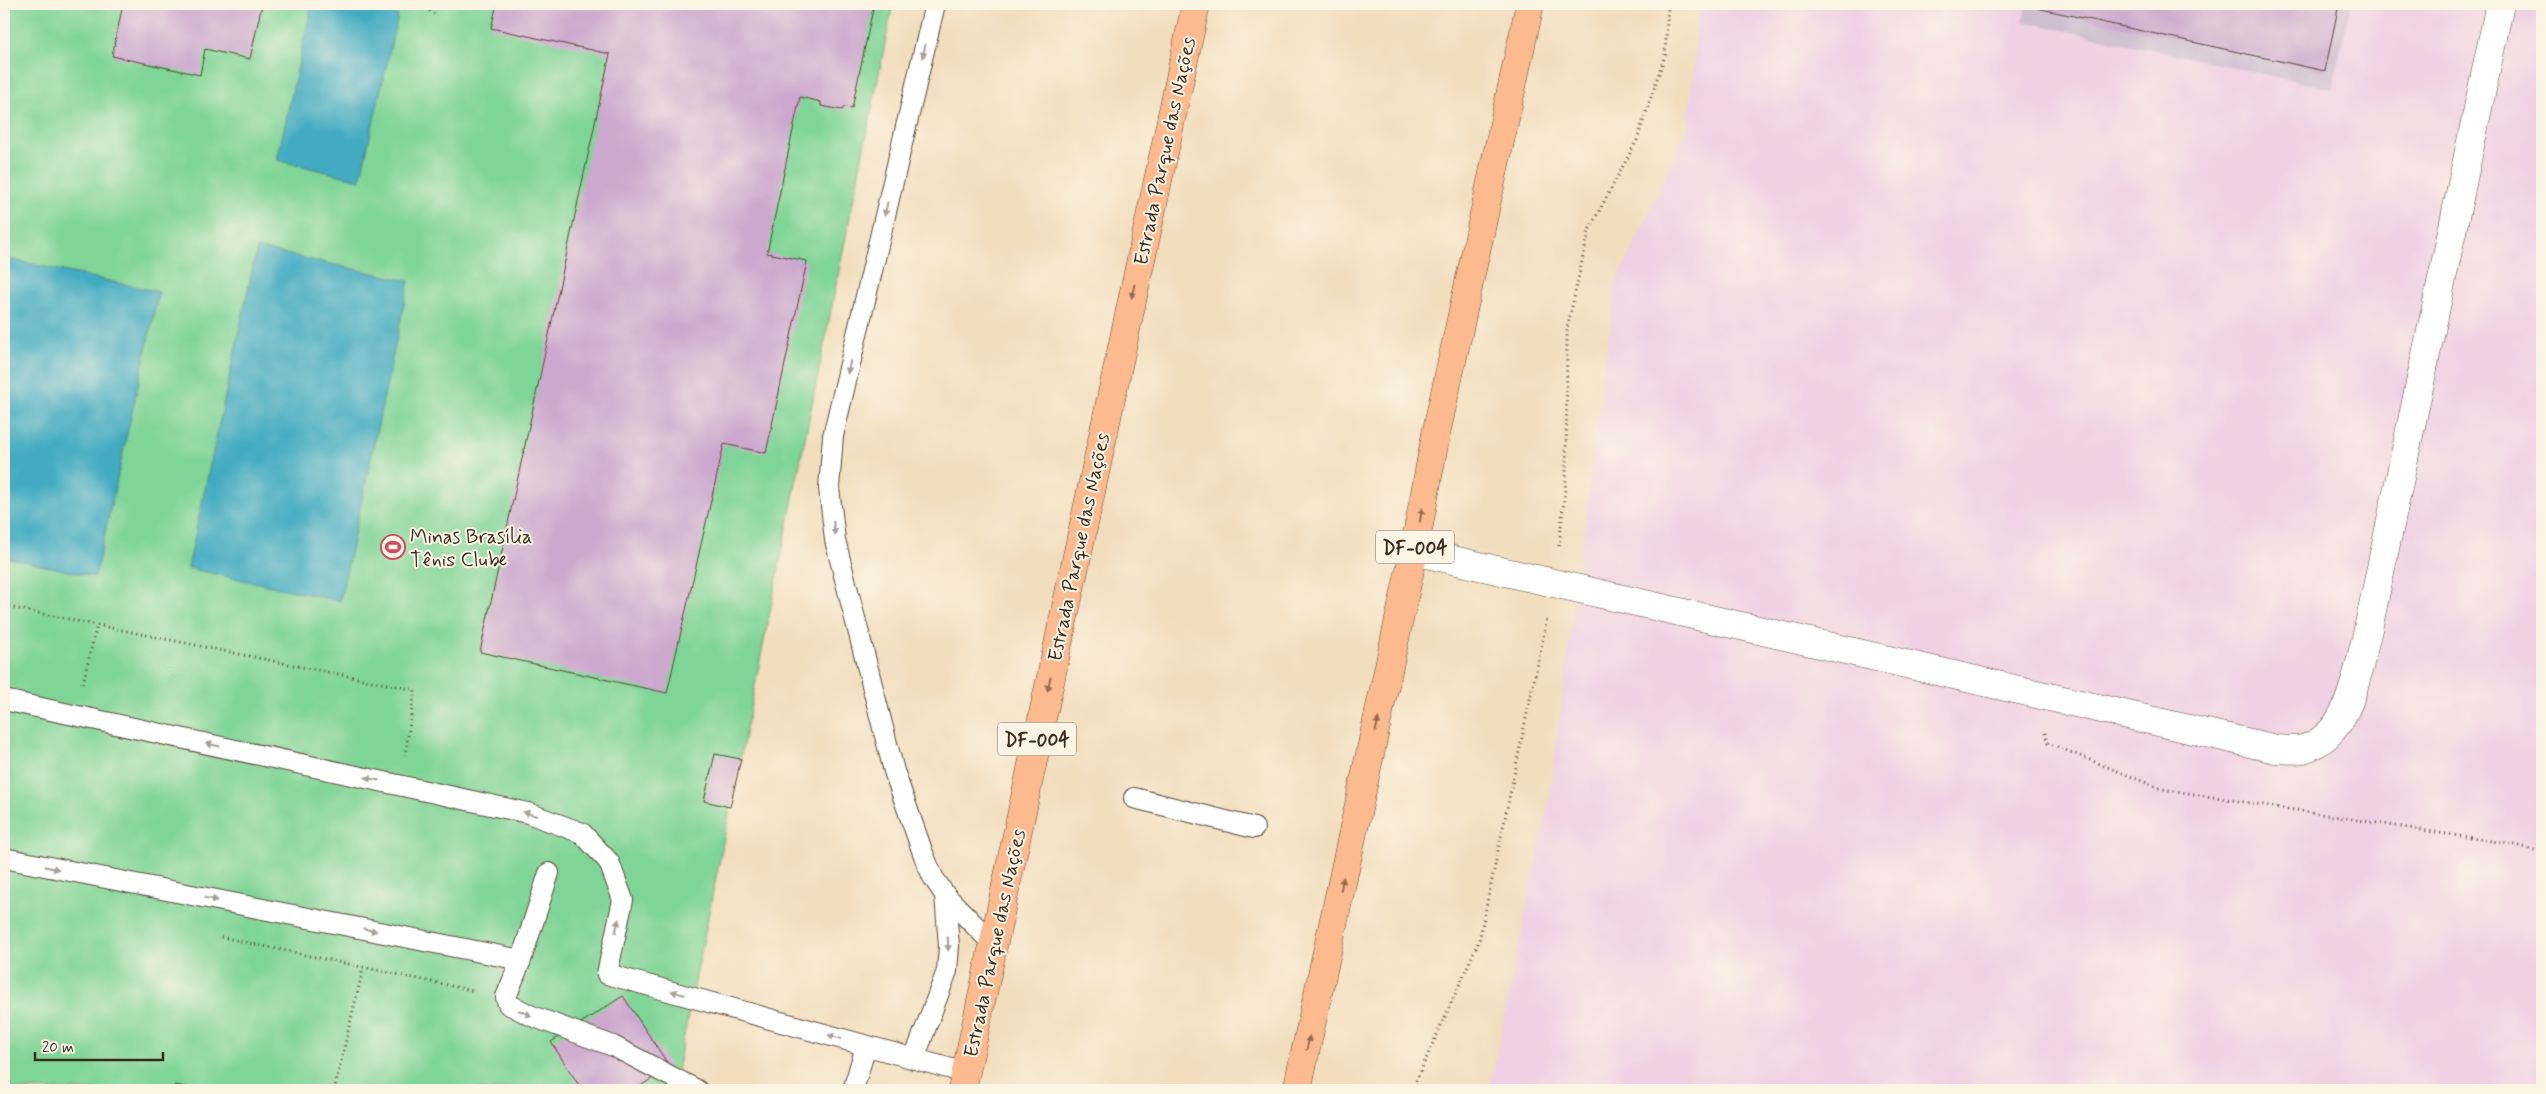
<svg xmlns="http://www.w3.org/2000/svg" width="2546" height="1094" viewBox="0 0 2546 1094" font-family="Mynerve,sans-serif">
  <rect width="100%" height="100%" fill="#fcf5e5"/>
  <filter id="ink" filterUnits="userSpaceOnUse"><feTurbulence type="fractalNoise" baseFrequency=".02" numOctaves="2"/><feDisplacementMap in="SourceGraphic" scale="10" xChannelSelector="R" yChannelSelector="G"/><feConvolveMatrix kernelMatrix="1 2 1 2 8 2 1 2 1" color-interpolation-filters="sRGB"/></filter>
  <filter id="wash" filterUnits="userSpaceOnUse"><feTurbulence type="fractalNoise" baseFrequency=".0096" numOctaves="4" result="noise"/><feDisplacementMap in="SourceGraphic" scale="20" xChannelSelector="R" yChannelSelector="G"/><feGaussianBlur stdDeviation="1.12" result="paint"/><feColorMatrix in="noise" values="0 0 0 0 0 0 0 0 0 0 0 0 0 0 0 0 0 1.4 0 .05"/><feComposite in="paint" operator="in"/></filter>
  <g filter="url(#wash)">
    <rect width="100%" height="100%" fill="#f2ddbd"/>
    <path fill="#f0d0e4" d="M1699,4h843v1086h-1053l60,-291 66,-513 73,-159z"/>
    <path fill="#cebed1" d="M2027,4h324l-19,85 -309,-68z"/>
    <path fill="#7fd497" stroke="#5d7f5a" d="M4,4h889l-220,1086h-669z"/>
    <g fill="#43abc2" stroke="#3f6a70">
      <path d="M312,4h37l49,11 -38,165 -83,-20z"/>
      <path d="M257,248l152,33 -69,320 -152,-33z"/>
      <path d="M4,258l155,34 -64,285 -91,-20z"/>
    </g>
    <g id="blocks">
      <g fill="#cca8ce">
        <path d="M123,4h139l-12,55 -45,-10 -5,26 -88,-19z"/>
        <path d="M497,4h377l-22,104 -8,-1 -2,3 -21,-4v-4l-21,-5 -33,156 40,8 -41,192 -42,-9 -57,249 -187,-41 130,-598 -119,-26z"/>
        <path d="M2038,4h301l-14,67 -288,-63z"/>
        <path d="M715,754l26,5 -11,48 -26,-6z"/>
        <path d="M623,996l47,71 -36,23h-52l-31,-48z"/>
        <path d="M175,1085l22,4v1h-24z"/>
      </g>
    </g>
  </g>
  <g filter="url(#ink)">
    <use href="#blocks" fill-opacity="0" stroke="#564536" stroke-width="1"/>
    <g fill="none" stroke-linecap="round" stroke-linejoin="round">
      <defs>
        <g id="service">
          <path d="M935,4l-102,432 -4,52 6,52 59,231 30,85 9,21 12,18 49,50"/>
          <path d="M4,700l524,113 54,20 27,29 14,38 -16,74 359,99"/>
          <path d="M1134,798l120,30"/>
          <path d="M4,858l517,102"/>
          <path d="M549,873l-28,87 -15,37 2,7 24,12 81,30 84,44"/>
          <path d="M914,1059l33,-88 2,-25 -4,-51"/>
          <path d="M853,1090l13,-44"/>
        </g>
        <path id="tertiary" d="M1414,551l862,198c8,0 20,2 27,0 48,-14 53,-75 64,-115l133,-630"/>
        <g id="trunk">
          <path d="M962,1090l234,-1086"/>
          <path d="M1297,1090l117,-539 22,-117 94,-430"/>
        </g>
      </defs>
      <use href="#service" stroke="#564536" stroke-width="22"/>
      <use href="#tertiary" stroke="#564536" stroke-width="29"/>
      <use href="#trunk" stroke="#564536" stroke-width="29"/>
      <g stroke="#564536" stroke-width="3" stroke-dasharray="1 4" stroke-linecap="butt">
        <path d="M422,4l12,10"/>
        <path d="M1559,546l7,-66 1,-151 22,-99 48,-90 28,-85 3,-51"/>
        <path d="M4,606l411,84 -10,65"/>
        <path d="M83,683l14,-58"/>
        <path d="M2045,733l3,10 114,46 354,56 26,7"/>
        <path d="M221,937l254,54"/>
        <path d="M334,1090l29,-121"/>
        <path d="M1412,1090l67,-149 68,-322"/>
      </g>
      <use href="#service" stroke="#fff" stroke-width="20"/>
      <use href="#tertiary" stroke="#fff" stroke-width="28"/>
      <use href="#trunk" stroke="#fcba8e" stroke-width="28"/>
    </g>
    <defs><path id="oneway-solid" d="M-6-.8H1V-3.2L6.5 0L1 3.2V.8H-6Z" transform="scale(1.25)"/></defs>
    <g fill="#a79f9a">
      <use href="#oneway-solid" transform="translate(924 51) rotate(103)"/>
      <use href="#oneway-solid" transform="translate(886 209) rotate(103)"/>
      <use href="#oneway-solid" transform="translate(849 367) rotate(103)"/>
      <use href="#oneway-solid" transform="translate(834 528) rotate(83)"/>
      <use href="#oneway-solid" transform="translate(213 745) rotate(-168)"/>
      <use href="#oneway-solid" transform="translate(372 779) rotate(-168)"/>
      <use href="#oneway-solid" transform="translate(530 814) rotate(-163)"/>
      <use href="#oneway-solid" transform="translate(52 868) rotate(11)"/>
      <use href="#oneway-solid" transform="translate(211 899) rotate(11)"/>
      <use href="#oneway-solid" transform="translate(617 926) rotate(-77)"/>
      <use href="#oneway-solid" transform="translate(370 930) rotate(11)"/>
      <use href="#oneway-solid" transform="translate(948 944) rotate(89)"/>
      <use href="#oneway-solid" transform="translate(678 993) rotate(-164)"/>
      <use href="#oneway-solid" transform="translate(525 1013) rotate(25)"/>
      <use href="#oneway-solid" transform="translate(835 1037) rotate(-164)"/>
    </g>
    <g fill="#926b50">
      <use href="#oneway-solid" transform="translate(1133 291) rotate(102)"/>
      <use href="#oneway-solid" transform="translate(1421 515) rotate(-80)"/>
      <use href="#oneway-solid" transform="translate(1049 684) rotate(102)"/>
      <use href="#oneway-solid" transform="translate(1377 725) rotate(-78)"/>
      <use href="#oneway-solid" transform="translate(1342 884) rotate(-78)"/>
      <use href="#oneway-solid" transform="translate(1308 1043) rotate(-78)"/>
    </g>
  </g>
  <defs>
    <symbol id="stadium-ring" viewBox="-11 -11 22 22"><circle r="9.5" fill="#fcf5e5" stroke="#d1495b" stroke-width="1.5"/><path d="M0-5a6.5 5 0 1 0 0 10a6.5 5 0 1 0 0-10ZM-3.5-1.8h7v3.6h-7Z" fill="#d1495b"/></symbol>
  </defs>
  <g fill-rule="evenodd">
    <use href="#stadium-ring" x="379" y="533" width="28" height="28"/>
  </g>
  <g text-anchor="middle" stroke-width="4" stroke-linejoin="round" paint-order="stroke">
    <g fill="#fcf5e5" stroke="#75675a" stroke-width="1">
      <rect x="1376" y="530.5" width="78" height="33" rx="4"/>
      <rect x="998" y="722.5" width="78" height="33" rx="4"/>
    </g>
    <g font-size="19" font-weight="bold" fill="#3b2a1e">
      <text x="1415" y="554">DF-004</text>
      <text x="1037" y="746">DF-004</text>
    </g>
    <g font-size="20" fill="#3b2a1e" stroke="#fcf5e5">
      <text transform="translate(1164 151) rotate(-78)" y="7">Estrada Parque das Nações</text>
      <text transform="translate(1078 547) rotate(-78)" y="7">Estrada Parque das Nações</text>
      <text transform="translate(994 943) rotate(-78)" y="7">Estrada Parque das Nações</text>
    </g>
    <g font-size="20" fill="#3b2a1e" stroke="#fcf5e5" text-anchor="start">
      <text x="410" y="543">Minas Brasília<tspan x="410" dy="23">Tênis Clube</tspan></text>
    </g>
  </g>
  <rect width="2546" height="1094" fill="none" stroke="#fcf5e5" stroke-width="20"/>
  <path d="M35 1052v8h128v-8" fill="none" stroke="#3b2a1e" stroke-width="2.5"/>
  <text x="42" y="1052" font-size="15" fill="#3b2a1e" stroke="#fcf5e5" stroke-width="4" paint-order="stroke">20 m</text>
</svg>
